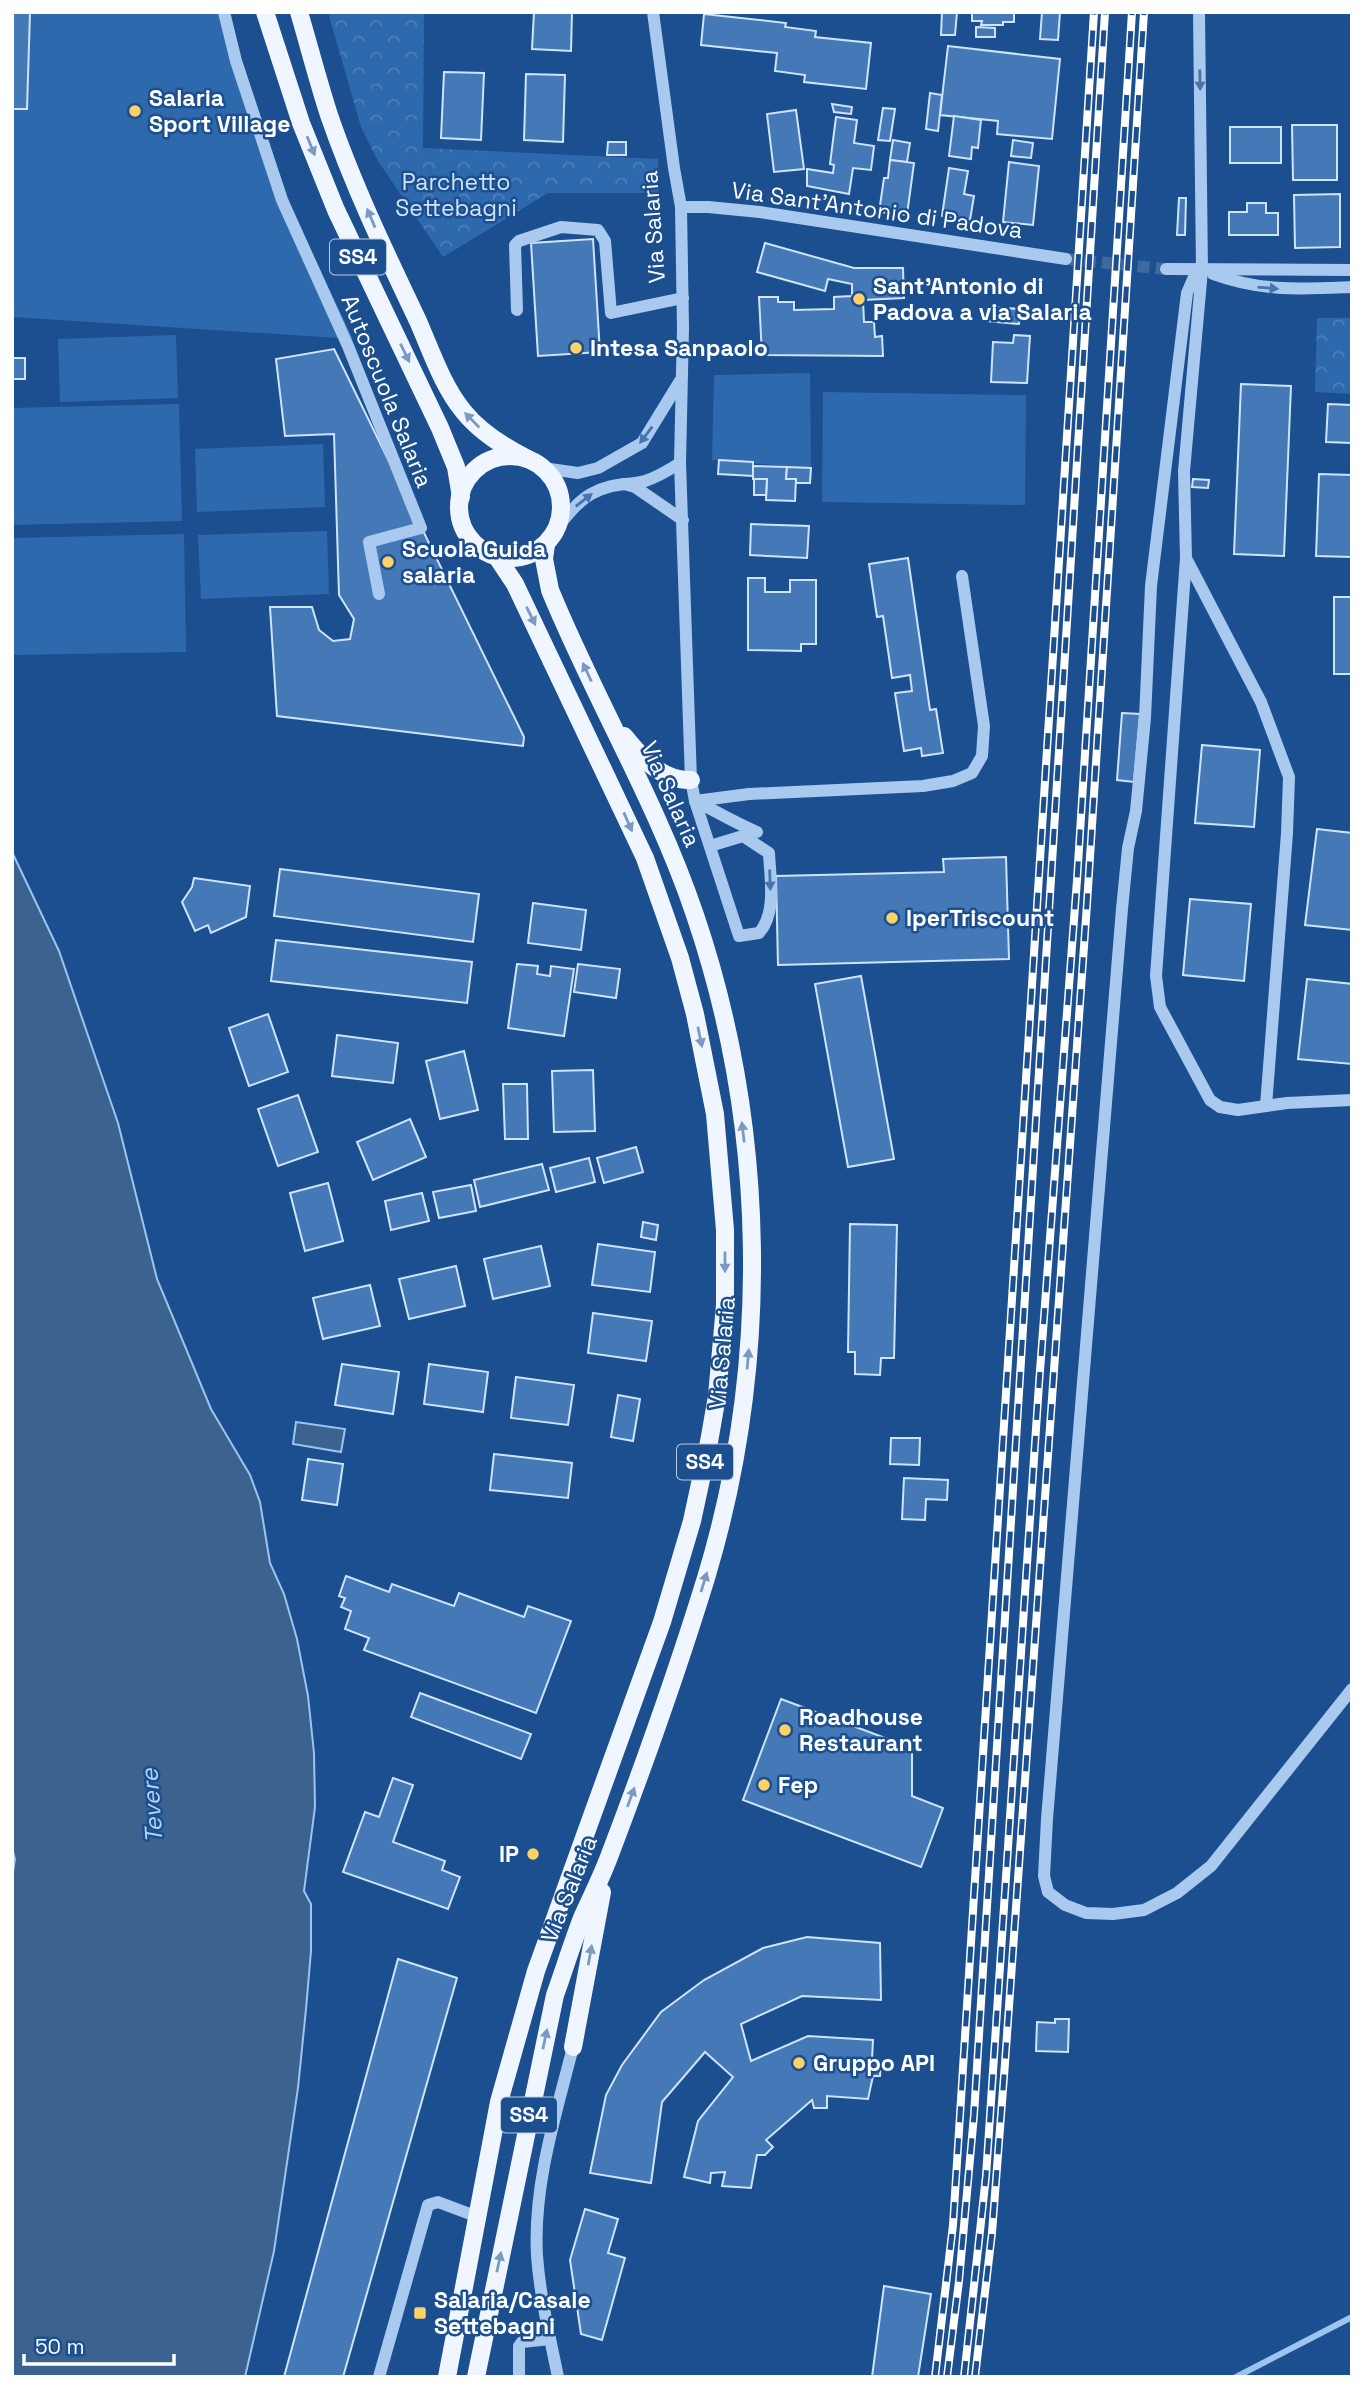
<svg xmlns="http://www.w3.org/2000/svg" width="1364" height="2389" viewBox="0 0 1364 2389" font-family="'Space Grotesk',sans-serif">
  <defs>
    <pattern id="park-crowns" width="20" height="18" patternUnits="userSpaceOnUse" patternTransform="scale(1.75)"><rect width="20" height="18" fill="#2e69ad"/><path d="M2 6a3 3 0 1 1 6 0M12 15a3 3 0 1 1 6 0" fill="none" stroke="#4d80b9"/></pattern>
  </defs>
  <rect width="100%" height="100%" fill="#1b4f8f"/>
  <g fill="url(#park-crowns)">
    <path d="M328,12h96l-1,136 235,11 1,34h-111l-105,64 -65,-96 -17,-34z"/>
    <path d="M1317,318h35v76l-37,-2z"/>
  </g>
  <g fill="#2e69ad">
    <path d="M12,12h213l67,198 61,129 -341,-22z"/>
    <path d="M176,335l2,63 -118,4 -2,-63z"/>
    <path d="M810,373l1,95 -99,-8 2,-85z"/>
    <path d="M823,392l203,3 -1,110 -203,-3z"/>
    <path d="M179,404l3,117 -170,4v-117z"/>
    <path d="M323,444l2,63 -128,5 -2,-63z"/>
    <path d="M327,531l2,63 -128,5 -3,-64z"/>
    <path d="M184,534l2,118 -174,3v-117z"/>
  </g>
  <g fill="#3c6290" stroke="#9cc4f0" stroke-width="2">
    <path d="M12,852l47,99 59,172 39,156 54,130 39,66 10,27 10,61 14,31 13,45 11,57 6,57 1,54 -11,84 7,13v47l-5,58 -8,79 -24,163 -29,126h-233v-499l3,-19 -3,-11z"/>
    <path d="M296,1422l49,7 -4,23 -48,-8z"/>
  </g>
  <g fill="none" stroke-linecap="round" stroke-linejoin="round">
    <path stroke="#9cc4f0" stroke-width="6" d="M1236,2377l116,-60"/>
  </g>
  <g fill="#4478b7" stroke="#cfe3fa" stroke-width="2">
    <path d="M12,12h18l-3,97h-15z"/>
    <path d="M534,12h38l-1,39 -39,-2z"/>
    <path d="M942,12h15l-2,23h-14z"/>
    <path d="M972,12h42v10h-11v3h-22l1,-4h-10z"/>
    <path d="M1042,12h18l-2,28 -18,-1z"/>
    <path d="M704,14l82,9 -1,4 31,4 -1,6 56,6 -5,46 -62,-7 1,-7 -30,-4 2,-18 -76,-8z"/>
    <path d="M976,27l19,1v9h-19z"/>
    <path d="M948,46l112,13 -8,80 -55,-5 1,-13 -58,-6z"/>
    <path d="M444,72l40,1 -3,67 -40,-2z"/>
    <path d="M526,74l39,1 -2,67 -39,-2z"/>
    <path d="M930,93l12,2 -4,36 -12,-2z"/>
    <path d="M832,104l20,3 -1,7 -17,-2z"/>
    <path d="M883,108l12,1 -5,32 -12,-1z"/>
    <path d="M796,110l8,59 -30,3 -7,-58z"/>
    <path d="M954,116l27,4 -3,28 -6,-1 -1,12 -22,-3z"/>
    <path d="M836,117l21,3 -3,23 20,3 -3,24 -18,-2 -4,26 -42,-8v-17l26,4 1,-8 -4,-1z"/>
    <path d="M1292,125h45v55h-44z"/>
    <rect x="1230" y="127" width="51" height="36"/>
    <path d="M893,140l17,3 -3,19 -17,-2z"/>
    <path d="M1013,140l20,3 -2,15 -20,-2z"/>
    <path d="M608,142h18v13h-19z"/>
    <path d="M890,160l24,3 -7,52 -28,-3 5,-34h4z"/>
    <path d="M1009,162l30,4 -6,59 -30,-3z"/>
    <path d="M949,168l19,3 -4,23 10,2 -4,24 -28,-4z"/>
    <path d="M1340,194v53l-45,1 -1,-53z"/>
    <path d="M1179,198h7l-1,37h-8z"/>
    <path d="M1247,203h19v10h12v22h-49v-23h18z"/>
    <path d="M593,239l7,113 -62,4 -7,-113z"/>
    <path d="M765,243l89,25h49l1,30 -41,2 1,22h10l1,15 7,-1 1,20 -121,-1 -3,-58h19v5h16v8l40,-1v-12l18,-1v-12l-24,-5 -3,12 -68,-19z"/>
    <path d="M988,307l32,2 -1,15 -32,-3z"/>
    <path d="M1014,335l16,1 -3,47 -36,-1 2,-40 20,1z"/>
    <path d="M334,349l190,388 -1,9 -246,-30 -7,-109h42l7,23 14,11 17,-2 4,-20 -15,-24 -5,-161 -49,2 -9,-77z"/>
    <rect x="12" y="358" width="13" height="21"/>
    <path d="M1241,384l50,2 -7,170 -50,-2z"/>
    <path d="M1328,404l24,1v38l-26,-1z"/>
    <path d="M719,460l34,2v14l-35,-2z"/>
    <path d="M753,466l34,1 -1,12h10l-1,22 -29,-1 1,-21h-14z"/>
    <path d="M787,467l24,1 -1,15h-14v-4h-10z"/>
    <path d="M1319,474l33,1v82l-36,-1z"/>
    <path d="M754,479h13l-1,16h-12z"/>
    <path d="M1193,479l16,1 -1,8 -16,-1z"/>
    <path d="M751,524l58,2 -2,32 -57,-3z"/>
    <path d="M908,558l22,152 6,-1 7,44 -21,3 -1,-8 -17,3 -9,-58 17,-2 -2,-16 -18,3 -9,-62 -6,1 -8,-53z"/>
    <path d="M748,578h17v14h25v-12h26v64h-15v7l-53,-1z"/>
    <rect x="1334" y="597" width="18" height="77"/>
    <path d="M1122,713l18,1 -6,68 -17,-2z"/>
    <path d="M1202,745l58,5 -6,77 -59,-4z"/>
    <path d="M1317,829l35,4v97l-47,-5z"/>
    <path d="M1006,857l3,102 -231,6 -2,-89 168,-4 -1,-13z"/>
    <path d="M280,869l199,25 -6,48 -199,-26z"/>
    <path d="M194,878l56,8 -4,31 -35,16 -3,-8 -13,6 -13,-29 10,-15z"/>
    <path d="M1190,899l61,5 -7,77 -61,-6z"/>
    <path d="M533,903l53,7 -5,40 -53,-7z"/>
    <path d="M276,940l196,22 -5,41 -196,-22z"/>
    <path d="M517,964l21,2 -1,8 13,2 1,-10 23,3 -10,67 -56,-8z"/>
    <path d="M578,964l42,5 -4,29 -42,-6z"/>
    <path d="M861,976l33,183 -46,8 -33,-183z"/>
    <path d="M1307,979l45,5v80l-54,-5z"/>
    <path d="M268,1014l20,58 -39,14 -20,-58z"/>
    <path d="M337,1035l61,8 -5,40 -61,-7z"/>
    <path d="M464,1051l14,59 -38,9 -14,-58z"/>
    <path d="M593,1070l2,61 -41,1 -2,-61z"/>
    <path d="M503,1084h24l1,55h-23z"/>
    <path d="M298,1095l20,57 -40,14 -20,-57z"/>
    <path d="M410,1119l16,38 -53,23 -16,-38z"/>
    <path d="M636,1147l7,25 -39,11 -7,-25z"/>
    <path d="M589,1158l6,24 -39,10 -6,-24z"/>
    <path d="M542,1164l7,26 -69,17 -6,-27z"/>
    <path d="M328,1183l15,58 -38,10 -15,-58z"/>
    <path d="M471,1185l5,26 -37,7 -6,-26z"/>
    <path d="M422,1193l7,28 -38,9 -6,-29z"/>
    <path d="M643,1222l15,3 -2,15 -15,-3z"/>
    <path d="M850,1224l47,1 -3,133h-13l-1,17 -25,-1v-22h-7z"/>
    <path d="M598,1244l57,8 -5,40 -58,-7z"/>
    <path d="M541,1246l9,40 -57,13 -9,-40z"/>
    <path d="M456,1266l9,40 -56,13 -10,-40z"/>
    <path d="M370,1285l10,41 -57,13 -10,-41z"/>
    <path d="M593,1313l59,8 -6,40 -58,-8z"/>
    <path d="M342,1364l57,8 -6,42 -58,-9z"/>
    <path d="M429,1364l59,8 -5,40 -59,-8z"/>
    <path d="M516,1377l58,8 -6,40 -57,-7z"/>
    <path d="M618,1395l22,4 -7,42 -22,-4z"/>
    <path d="M891,1438h29l-1,27 -29,-1z"/>
    <path d="M494,1454l78,9 -4,35 -78,-8z"/>
    <path d="M308,1459l35,5 -6,41 -35,-5z"/>
    <path d="M904,1478l44,2 -1,20 -21,-1 -1,21 -23,-1z"/>
    <path d="M346,1576l43,16 3,-8 62,22 5,-13 65,24 4,-11 43,15 -35,92 -172,-63 5,-12 -24,-9 6,-18 -10,-4 4,-9 -6,-2z"/>
    <path d="M420,1693l111,41 -10,25 -110,-42z"/>
    <path d="M781,1699l131,49v48l31,12 -22,59 -178,-67z"/>
    <path d="M393,1778l20,7 -20,57 52,19 -3,9 18,7 -12,32 -105,-37 22,-60 14,5z"/>
    <path d="M807,1937l73,6 1,57 -79,-4 -61,28 10,37 57,-25 65,4 -1,20 9,1 -1,15h-7l-5,23 -41,-3v12h-13l-2,-8 -46,40 7,7 -8,8h-8l-6,33 -29,-2 3,-14 -14,1 -1,10 -26,-6 14,-56 35,-44 -28,-25 -43,50 -11,81 -61,-10 16,-78 16,-30 39,-53 43,-32 59,-32z"/>
    <path d="M398,1959l59,19 -114,399h-59z"/>
    <path d="M1055,2019h14l-1,33 -32,-1 1,-29 18,1z"/>
    <path d="M585,2209l33,10 -10,34 17,5 -23,82 -21,-6 -11,-74z"/>
    <path d="M884,2286l47,8 -13,83h-46z"/>
  </g>
  <g fill="none" stroke-linecap="round" stroke-linejoin="round">
    <path stroke="#3d69a0" stroke-width="12" stroke-dasharray="12 6" stroke-linecap="butt" d="M1066,259l100,10"/>
    <g stroke="#a9c9ee" stroke-width="12">
      <path d="M224,12l12,49 46,139 66,146 73,182 -52,14 10,52"/>
      <path d="M653,12l21,156 7,39 2,121 -3,135 11,317 4,21 44,135 20,-3c18,-20 11,-56 10,-80l-26,-17 -33,10"/>
      <path d="M1199,12l3,258 -18,201 2,87 -30,418 4,31 50,93 10,7 18,3 49,-7 65,-3"/>
      <path d="M681,207h27l52,5 306,47"/>
      <path d="M1166,269l186,1"/>
      <path d="M1202,270l-9,9 -6,14 -36,293 -6,132 -9,93 -8,37 -6,61 -75,910 -3,57 4,16 17,13 21,8 27,1 31,-4 33,-17 34,-27 141,-177"/>
      <path d="M1213,274c48,18 89,15 139,13"/>
      <path d="M517,310l-2,-65 4,-4 42,-14 37,3 7,11 6,72 72,-15"/>
      <path d="M543,468l35,5 20,-5 44,-25 38,-62"/>
      <path d="M624,484l11,3 48,33"/>
      <path d="M556,529c10,-12 21,-27 35,-35 21,-12 35,-8 54,-13 13,-4 24,-11 35,-18"/>
      <path d="M1187,560l74,142 28,75 -2,56 -21,273"/>
      <path d="M695,801l54,-7 174,-8 30,-5 19,-8 10,-17 2,-30 -22,-150"/>
      <path d="M695,801c21,10 40,22 62,31"/>
      <path d="M379,2377l49,-172 10,-3 40,15"/>
      <path d="M519,2377v-31l3,-4 28,-3"/>
      <path d="M558,2377c-8,-40 -18,-80 -21,-121 -4,-71 19,-142 36,-209"/>
    </g>
    <g stroke="#f0f6ff" stroke-width="18">
      <path d="M265,12l36,111 35,87 104,218 16,39 5,30"/>
      <path d="M299,12c10,34 19,69 30,103 24,70 57,139 89,206 13,30 25,66 46,91 17,21 40,35 64,47"/>
      <circle cx="510" cy="507" r="51"/>
      <path d="M624,736c17,21 37,45 67,44"/>
      <path d="M573,2047l29,-155"/>
      <path d="M447,2377l52,-275 37,-131 126,-349 30,-101 17,-79 8,-46 8,-91v-75l-10,-116 -20,-100 -15,-56 -35,-100 -130,-274 -18,-27"/>
      <path d="M476,2377l79,-382c9,-25 17,-51 27,-77 9,-20 19,-40 27,-61 35,-92 68,-185 97,-279 65,-215 61,-451 -11,-663 -38,-113 -100,-215 -145,-325l-6,-31 2,-15"/>
    </g>
    <defs>
      <g id="rail">
        <path d="M935,2377l18,-152 141,-2213"/>
        <path d="M947,2377l12,-96 15,-166 131,-2103"/>
        <path d="M964,2377l22,-201 53,-792 38,-504 55,-868"/>
        <path d="M975,2377l17,-144 13,-170 82,-1159 57,-892"/>
      </g>
    </defs>
    <use href="#rail" stroke="#fff" stroke-width="8"/>
    <use href="#rail" stroke="#1b4f8f" stroke-width="5" stroke-dasharray="16" stroke-linecap="butt"/>
  </g>
  <defs><path id="oneway-solid" d="M-6-.8H1V-3.2L6.5 0L1 3.2V.8H-6Z" transform="scale(1.75)"/></defs>
  <g fill="#4674ac">
    <use href="#oneway-solid" transform="translate(1200 80) rotate(89)"/>
    <use href="#oneway-solid" transform="translate(1268 288) rotate(5)"/>
    <use href="#oneway-solid" transform="translate(646 435) rotate(127)"/>
    <use href="#oneway-solid" transform="translate(584 500) rotate(-38)"/>
    <use href="#oneway-solid" transform="translate(770 880) rotate(88)"/>
  </g>
  <g fill="#7b9ac1">
    <use href="#oneway-solid" transform="translate(311 146) rotate(68)"/>
    <use href="#oneway-solid" transform="translate(371 218) rotate(-113)"/>
    <use href="#oneway-solid" transform="translate(405 353) rotate(64)"/>
    <use href="#oneway-solid" transform="translate(472 420) rotate(-135)"/>
    <use href="#oneway-solid" transform="translate(531 616) rotate(64)"/>
    <use href="#oneway-solid" transform="translate(587 672) rotate(-115)"/>
    <use href="#oneway-solid" transform="translate(628 822) rotate(66)"/>
    <use href="#oneway-solid" transform="translate(700 1037) rotate(78)"/>
    <use href="#oneway-solid" transform="translate(743 1132) rotate(-97)"/>
    <use href="#oneway-solid" transform="translate(725 1262) rotate(90)"/>
    <use href="#oneway-solid" transform="translate(748 1359) rotate(-85)"/>
    <use href="#oneway-solid" transform="translate(704 1582) rotate(-73)"/>
    <use href="#oneway-solid" transform="translate(631 1797) rotate(-70)"/>
    <use href="#oneway-solid" transform="translate(590 1955) rotate(-80)"/>
    <use href="#oneway-solid" transform="translate(545 2039) rotate(-78)"/>
    <use href="#oneway-solid" transform="translate(499 2262) rotate(-78)"/>
  </g>
  <g fill="#ffd166" stroke="#1b4f8f" stroke-width="2.5">
    <circle cx="135" cy="111" r="7"/>
    <circle cx="859" cy="299" r="7"/>
    <circle cx="576" cy="348" r="7"/>
    <circle cx="388" cy="562" r="7"/>
    <circle cx="892" cy="918" r="7"/>
    <circle cx="785" cy="1730" r="7"/>
    <circle cx="764" cy="1785" r="7"/>
    <circle cx="533" cy="1854" r="7"/>
    <circle cx="799" cy="2063" r="7"/>
    <rect x="413" y="2306" width="14" height="14" rx="3.5"/>
  </g>
  <g text-anchor="middle" stroke-width="5" stroke-linejoin="round" paint-order="stroke">
    <g fill="#1b4f8f" stroke="#bbcadd" stroke-width="2">
      <rect x="330" y="239.5" width="56" height="35" rx="5"/>
      <rect x="677" y="1444.5" width="56" height="35" rx="5"/>
      <rect x="501" y="2097.5" width="56" height="35" rx="5"/>
    </g>
    <g font-size="21" font-weight="bold" fill="#fff">
      <text x="358" y="264">SS4</text>
      <text x="705" y="1469">SS4</text>
      <text x="529" y="2122">SS4</text>
    </g>
    <g font-size="23" font-weight="bold" fill="#fff" stroke="#1b4f8f" text-anchor="start">
      <text x="149" y="106">Salaria<tspan x="149" dy="26">Sport Village</tspan></text>
      <text x="873" y="294">Sant'Antonio di<tspan x="873" dy="26">Padova a via Salaria</tspan></text>
      <text x="590" y="356">Intesa Sanpaolo</text>
      <text x="402" y="557">Scuola Guida<tspan x="402" dy="26">salaria</tspan></text>
      <text x="906" y="926">IperTriscount</text>
      <text x="799" y="1725">Roadhouse<tspan x="799" dy="26">Restaurant</tspan></text>
      <text x="778" y="1793">Fep</text>
      <text x="519" y="1862" text-anchor="end">IP</text>
      <text x="813" y="2071">Gruppo API</text>
      <text x="434" y="2308">Salaria/Casale<tspan x="434" dy="26">Settebagni</tspan></text>
    </g>
    <g font-size="23" fill="#cfe3fa" stroke="#1b4f8f">
      <text x="456" y="190">Parchetto<tspan x="456" dy="26">Settebagni</tspan></text>
    </g>
    <g font-size="23" fill="#fff" stroke="#1b4f8f">
      <text transform="translate(877 210) rotate(8)" y="8">Via Sant'Antonio di Padova</text>
      <text transform="translate(653 227) rotate(-94)" y="8">Via Salaria</text>
      <text transform="translate(387 391) rotate(68)" y="8">Autoscuola Salaria</text>
      <text transform="translate(671 794) rotate(66)" y="8">Via Salaria</text>
      <text transform="translate(722 1353) rotate(-85)" y="8">Via Salaria</text>
      <text transform="translate(569 1889) rotate(-68)" y="8">Via Salaria</text>
    </g>
    <g font-size="24" font-style="italic" fill="#b5d3f5" stroke="#1b4f8f">
      <text transform="translate(152 1806) rotate(-94)" y="8">Tevere</text>
    </g>
  </g>
  <rect width="1364" height="2389" fill="none" stroke="#ffffff" stroke-width="28"/>
  <path d="M24 2354v10h150v-10" fill="none" stroke="#ffffff" stroke-width="3.5"/>
  <text x="35" y="2354" font-size="21" fill="#ffffff" stroke="#1b4f8f" stroke-width="5" paint-order="stroke">50 m</text>
</svg>
